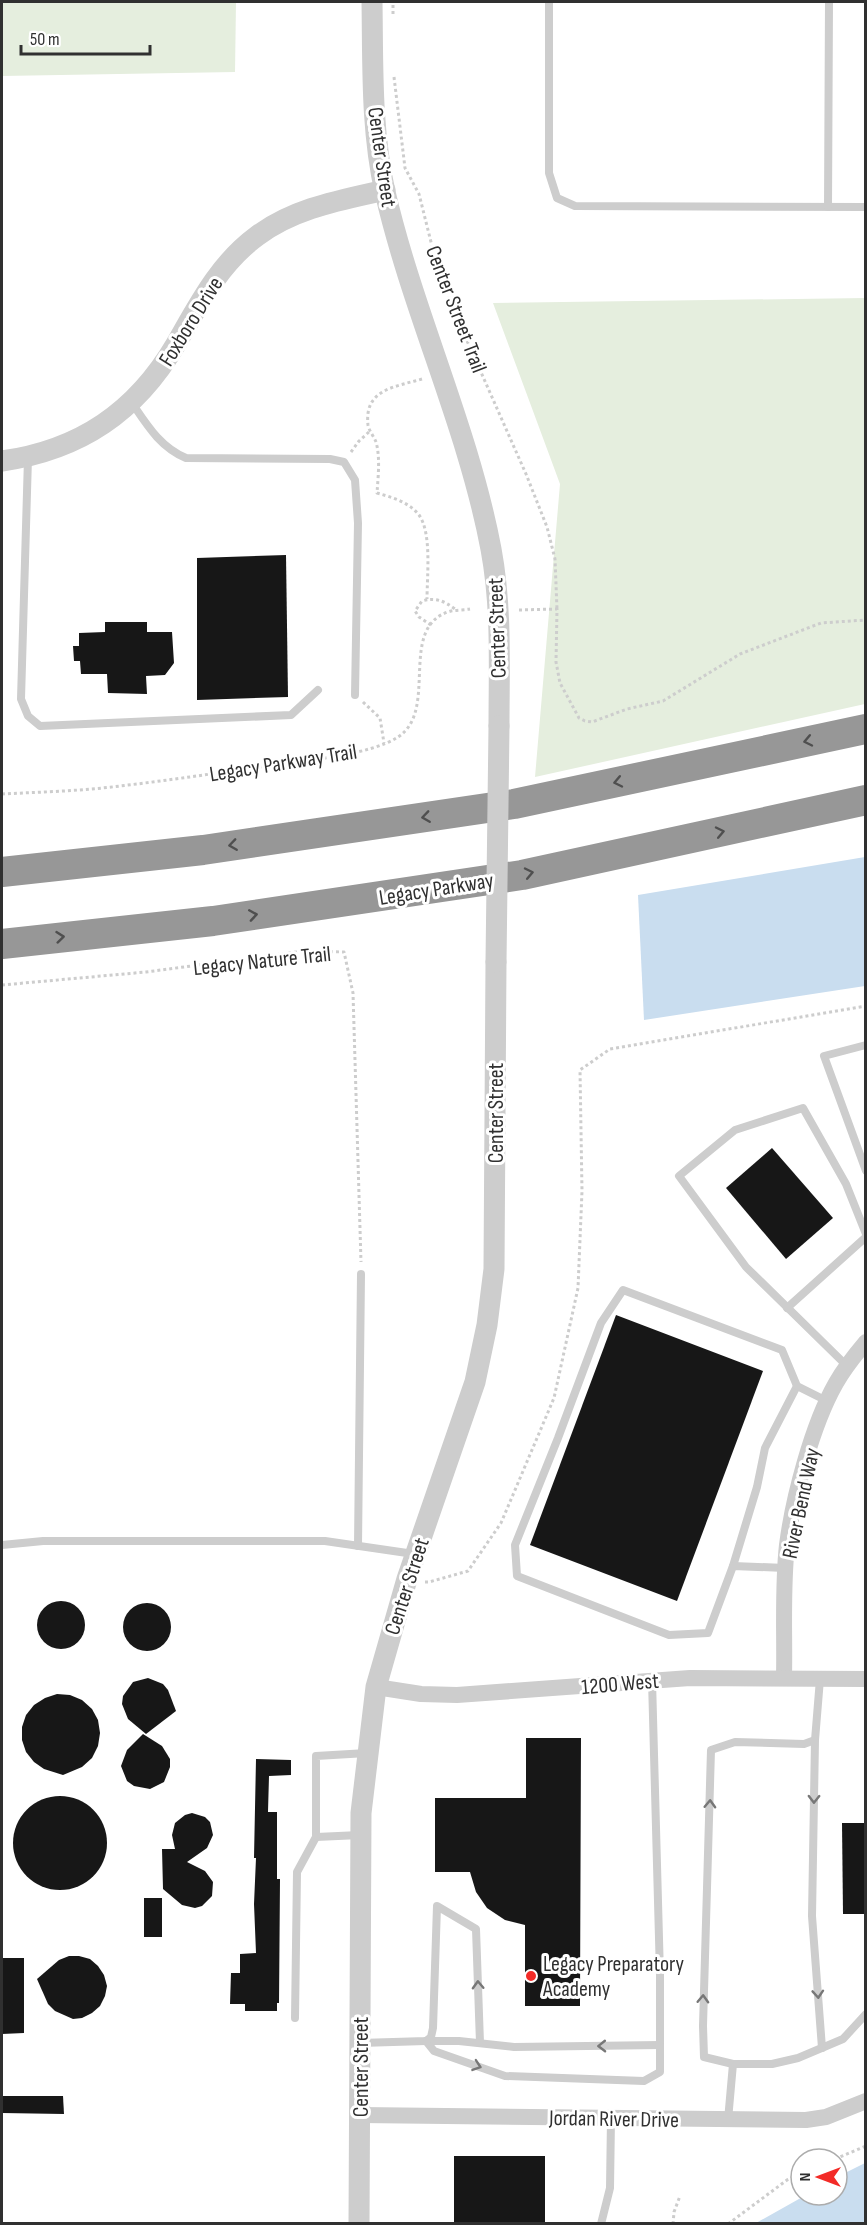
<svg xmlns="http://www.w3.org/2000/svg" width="867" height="2225" viewBox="0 0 867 2225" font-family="'Sofia Sans Condensed',sans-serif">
  <rect width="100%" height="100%" fill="#fff"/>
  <g fill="#e5eede">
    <path d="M2,2h234l-1,70 -233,4z"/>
    <path d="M865,298v406l-330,73 25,-293 -67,-181z"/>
  </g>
  <g fill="#c9ddef">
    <path d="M865,857v129l-221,34 -6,-125z"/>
    <path d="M865,2163v60h-109l50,-28h31v-18z"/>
  </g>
  <g fill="#171717">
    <path d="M286,555l2,142 -91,3v-142z"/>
    <path d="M105,622h42v10h25l2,31 -9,12 -19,1 1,18 -39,-1 -1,-19h-26l-1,-13h-6l-1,-15h6v-13l26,-1z"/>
    <path d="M772,1148l61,70 -47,41 -60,-71z"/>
    <path d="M616,1315l147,56 -86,230 -147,-56z"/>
    <circle cx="61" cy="1625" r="24"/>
    <circle cx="147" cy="1627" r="24"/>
    <path d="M148,1678l15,6 5,6 8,21 -30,23 -18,-15 -6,-15 1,-8 10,-14z"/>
    <path d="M57,1694l13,1 12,5 10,9 6,11 2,13 -2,13 -6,12 -10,9 -19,8 -19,-6 -10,-7 -8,-10 -4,-12v-13l4,-12 8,-10 11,-7z"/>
    <path d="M143,1734l19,12 8,13v8l-6,15 -14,7 -16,-3 -7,-5 -6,-15 6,-16z"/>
    <path d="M526,1738h55l-1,268h-55v-81l-20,-5 -18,-12 -11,-16 -6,-20h-35v-74h91z"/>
    <path d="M256,1759l35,1v15l-22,1 -1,36h9v67h3l-1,124h-2v8h-32v-7h-15l1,-31h9v-19l16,-1 -2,-49 2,-46h-2z"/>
    <circle cx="60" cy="1843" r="47"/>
    <path d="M192,1813l13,4 5,5 3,13 -6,13 -20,14 18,9 8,11 -1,14 -10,10 -7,2 -13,-3 -19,-16 -1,-40h13l-3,-14 3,-12 10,-8z"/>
    <path d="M842,1823h24v91h-23z"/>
    <rect x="144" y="1898" width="18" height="39"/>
    <path d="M69,1956h10l11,3 8,7 6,9 3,11 -2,10 -5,10 -8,7 -10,5 -9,1 -18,-8 -7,-7 -11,-25 22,-19z"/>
    <path d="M2,1958h22v75l-22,1z"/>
    <path d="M2,2096h61l1,18 -62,-1z"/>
    <rect x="454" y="2156" width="91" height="67"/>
  </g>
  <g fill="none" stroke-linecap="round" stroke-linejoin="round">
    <g stroke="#cdcdcd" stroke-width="3" stroke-dasharray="3 3" stroke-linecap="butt">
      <path d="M393,14v-12"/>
      <path d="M394,77l11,91 14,26 16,64 18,51 73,165 21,53 8,32 2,50"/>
      <path d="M422,379c-27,8 -58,10 -54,46 1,7 8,13 9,21 3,15 1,32 0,47 14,4 32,9 42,22 13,18 8,62 8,84"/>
      <path d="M351,452l8,-11 11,-10"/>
      <path d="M519,610l38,-1 -1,53 4,21 19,35 6,3 7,1 35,-13 36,-8 77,-47 81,-31 45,-3"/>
      <path d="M431,625l-12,-8 -4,-6 7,-10c14,-4 22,0 33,8"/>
      <path d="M363,702l17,16 4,25"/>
      <path d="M2,794c39,-2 79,-3 118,-8 52,-6 103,-14 154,-21 34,-5 96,-10 124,-28 42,-27 -2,-111 53,-126 6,-1 13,-1 19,-2"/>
      <path d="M2,985l144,-13 158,-21 40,1 9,41 8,269"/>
      <path d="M425,1582h4l39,-11 33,-48 53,-125 24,-110 4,-97 -2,-121 30,-21 256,-43"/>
      <path d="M835,2159l31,-13"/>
      <path d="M673,2224l1,-12 6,-16"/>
      <path d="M728,2224l59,-44 14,-6"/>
    </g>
    <g stroke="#cdcdcd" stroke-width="8">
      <path d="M549,2v171l8,25 18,8 291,1"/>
      <path d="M828,207l1,-205"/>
      <path d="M132,403c15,22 28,44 54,55l144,1 14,3 11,18 3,43 -3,172"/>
      <path d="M28,458l-7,241 7,17 12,10 251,-11 27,-25"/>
      <path d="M866,1045l-42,11 42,115"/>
      <path d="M787,1308l79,-71"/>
      <path d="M847,1366l-101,-99 -67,-91 56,-46 68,-22 43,76 20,50"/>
      <path d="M2,1545l41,-4h282l89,13"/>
      <path d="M358,1546l3,-272"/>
      <path d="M733,1566l24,-79 8,-39 32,-62"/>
      <path d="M785,1568l-52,-2 -25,67 -39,2 -152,-59 -2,-31 43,-107 43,-115 22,-33 159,60 15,36 30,15"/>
      <path d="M820,1679l-5,61 -11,4 -69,-2 -24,8 -8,276 1,31 29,7h39l26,-6 45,-19 23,-25"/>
      <path d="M815,1740l-3,176 10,132"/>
      <path d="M316,1837l44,-2"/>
      <path d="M295,2018l2,-146 19,-35v-81l51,-3"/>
      <path d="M426,2041l8,10 71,25 139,5 16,-9v-97l-8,-295"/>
      <path d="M426,2041h33l55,6 146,-2"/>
      <path d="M360,2043l66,-2 5,-4 2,-9 4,-122 39,23 4,114"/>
      <path d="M728,2120l5,-56"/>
      <path d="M601,2224l9,-36 1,-70"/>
    </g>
    <g stroke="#cdcdcd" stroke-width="16">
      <path d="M784,1678c1,-43 -2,-89 3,-133 6,-47 25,-120 49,-162 8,-14 19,-28 30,-41"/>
      <path d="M376,1687l45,7 36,1 233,-17 176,1"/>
      <path d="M360,2115l446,5 20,-3 40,-16"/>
    </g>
    <g stroke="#cdcdcd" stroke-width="21">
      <path d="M372,2c1,63 -1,128 13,190 28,121 83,235 106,357 11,59 8,118 8,177"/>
      <path d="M2,461c78,-11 134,-49 174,-117 23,-40 43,-80 81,-108 37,-28 84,-36 128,-46"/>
      <path d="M359,2224l2,-411 15,-126 31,-108 68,-197 12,-57 7,-56 2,-307"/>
    </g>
    <g stroke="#979797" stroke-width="30">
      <path d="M2,872l201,-22 311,-46 352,-75"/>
      <path d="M2,944l211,-23 309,-46 344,-75"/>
    </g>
    <path stroke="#cdcdcd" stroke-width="21" d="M496,962l3,-236"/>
  </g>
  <defs><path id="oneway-chevron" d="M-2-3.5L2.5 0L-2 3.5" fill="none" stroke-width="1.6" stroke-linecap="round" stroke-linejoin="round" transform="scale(1.5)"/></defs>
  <g stroke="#4f4f4f">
    <use href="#oneway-chevron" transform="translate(808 741) rotate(168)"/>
    <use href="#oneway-chevron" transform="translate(618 782) rotate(168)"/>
    <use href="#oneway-chevron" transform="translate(426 817) rotate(172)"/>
    <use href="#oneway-chevron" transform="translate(720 832) rotate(-12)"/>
    <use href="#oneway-chevron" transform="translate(233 845) rotate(172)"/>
    <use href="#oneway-chevron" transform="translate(529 873) rotate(-12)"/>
    <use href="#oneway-chevron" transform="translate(253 915) rotate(-9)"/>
    <use href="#oneway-chevron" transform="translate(60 937) rotate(-6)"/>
  </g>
  <g stroke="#777">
    <use href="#oneway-chevron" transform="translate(814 1799) rotate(91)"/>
    <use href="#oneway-chevron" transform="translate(710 1804) rotate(-88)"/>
    <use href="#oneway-chevron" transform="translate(478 1985) rotate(-92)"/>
    <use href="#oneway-chevron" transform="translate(818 1994) rotate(86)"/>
    <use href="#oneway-chevron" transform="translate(703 1999) rotate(-88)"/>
    <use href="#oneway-chevron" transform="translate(602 2046) rotate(179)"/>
    <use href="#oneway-chevron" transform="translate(477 2066) rotate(19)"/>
  </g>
  <circle fill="#f32b27" stroke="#fff" stroke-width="2" cx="531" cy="1976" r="6"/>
  <g text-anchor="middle" stroke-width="6" stroke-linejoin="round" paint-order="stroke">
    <g font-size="22" fill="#303030" stroke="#fff">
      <text transform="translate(383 157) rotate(82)" y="8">Center Street</text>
      <text transform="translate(457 309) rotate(69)" y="8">Center Street Trail</text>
      <text transform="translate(190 321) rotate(-58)" y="8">Foxboro Drive</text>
      <text transform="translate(496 628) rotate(-92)" y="8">Center Street</text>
      <text transform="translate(283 762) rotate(-9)" y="8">Legacy Parkway Trail</text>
      <text transform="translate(436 888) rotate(-9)" y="8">Legacy Parkway</text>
      <text transform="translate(262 960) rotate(-6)" y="8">Legacy Nature Trail</text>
      <text transform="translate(495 1113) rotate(-90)" y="8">Center Street</text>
      <text transform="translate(800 1503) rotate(-78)" y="8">River Bend Way</text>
      <text transform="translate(406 1586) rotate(-72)" y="8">Center Street</text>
      <text transform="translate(620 1683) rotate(-5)" y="8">1200 West</text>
      <text transform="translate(360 2067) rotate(-90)" y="8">Center Street</text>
      <text transform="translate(614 2118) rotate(1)" y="8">Jordan River Drive</text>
    </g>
    <g font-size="22" fill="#303030" stroke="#fff" text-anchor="start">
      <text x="543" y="1971">Legacy Preparatory<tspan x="543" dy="25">Academy</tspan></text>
    </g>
  </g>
  <rect width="867" height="2225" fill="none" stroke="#303030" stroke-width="6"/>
  <g transform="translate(819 2177) rotate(270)"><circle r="28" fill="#ffffff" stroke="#acacac" stroke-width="1.5"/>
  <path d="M0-4.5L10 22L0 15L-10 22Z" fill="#f32b27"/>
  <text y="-9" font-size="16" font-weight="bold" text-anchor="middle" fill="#303030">N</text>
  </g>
  <path d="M21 45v9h129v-9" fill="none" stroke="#303030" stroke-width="3"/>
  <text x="30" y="45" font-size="18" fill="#303030" stroke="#ffffff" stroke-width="4.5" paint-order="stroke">50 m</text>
</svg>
